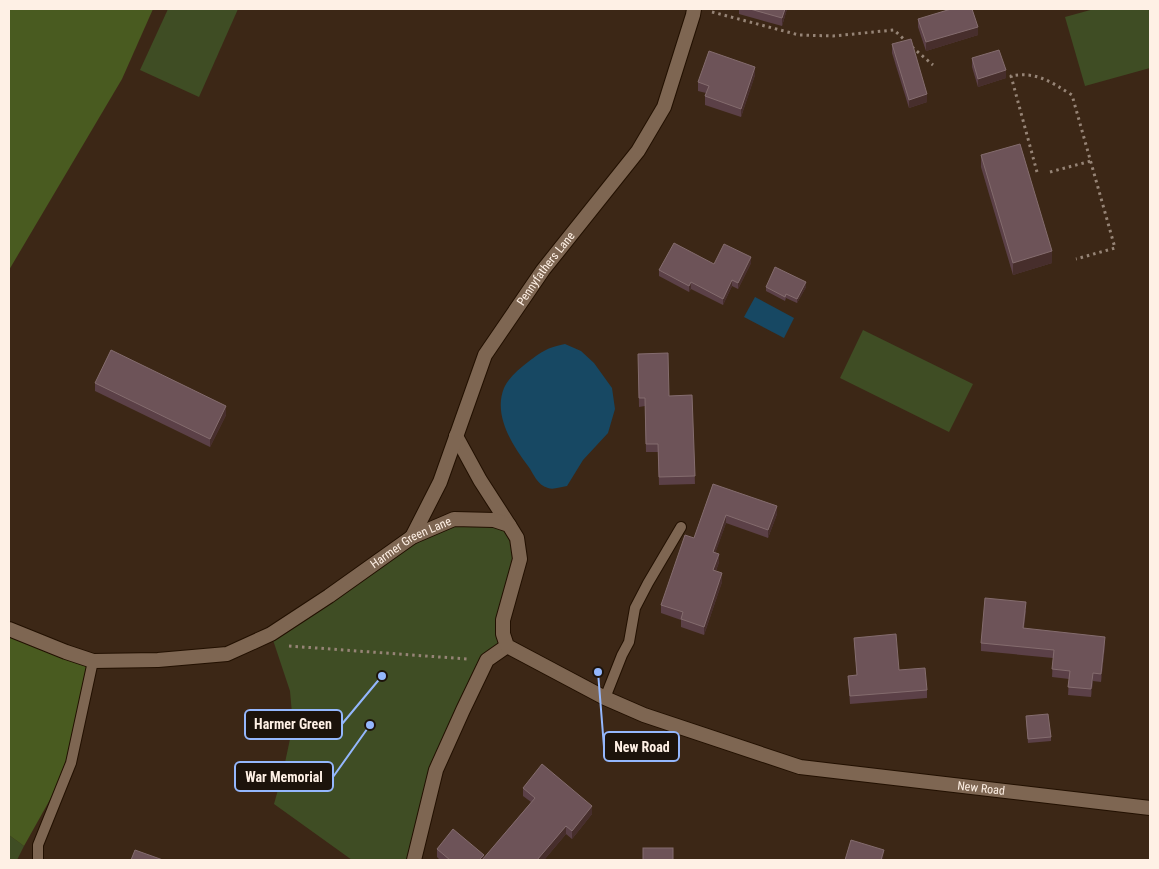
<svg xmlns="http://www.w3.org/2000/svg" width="1159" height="869" viewBox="0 0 1159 869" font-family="'Roboto Condensed',sans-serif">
  <rect width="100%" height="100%" fill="#3c2716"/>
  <g fill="#3f4d24">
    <path d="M168,9h70l-39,88 -59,-27z"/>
    <path d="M1094,9h56v59l-65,18 -20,-69z"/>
    <path d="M863,330l110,54 -24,48 -109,-54z"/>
    <path d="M453,519l41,1 23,18 -14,82 4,26 -20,14 -24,50 -49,150h-62l-78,-56 9,-32 10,-47 -3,-34 -19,-57z"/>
    <path d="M9,835l15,11 -7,14h-8z"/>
  </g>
  <g fill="#495b20">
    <path d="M9,9h144l-31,70 -113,191z"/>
    <path d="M9,629l84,32 -22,101 -47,84 -15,-11z"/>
  </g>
  <g fill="#174863">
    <path d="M755,297l39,21 -10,20 -40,-21z"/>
    <path d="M565,344l16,7 13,12 18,25 3,21 -7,24 -25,27 -16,26c-6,1 -14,4 -19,2 -11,-3 -14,-14 -20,-22 -16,-21 -35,-51 -24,-78 5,-11 15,-19 24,-26 15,-11 18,-14 37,-18z"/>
  </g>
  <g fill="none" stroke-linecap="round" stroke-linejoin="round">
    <defs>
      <g id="service">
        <path d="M605,698l17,-43 7,-13 6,-34 13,-25 33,-56"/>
        <path d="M38,860v-15l33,-82 22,-102"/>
      </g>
      <g id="minor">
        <path d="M456,436l24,44 29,45"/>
        <path id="s1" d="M412,537l28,-55 45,-127 58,-85 95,-119 26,-44 29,-92 1,-6"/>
        <path d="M414,860l22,-90 27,-60 24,-50 20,-14"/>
      </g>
      <g id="tertiary">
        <path id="s2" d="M9,629l57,23 27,9 65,-1 69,-6 44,-20 58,-38 83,-59 42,-18 40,1 15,5 8,13 3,21 -17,61v14l4,12 98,52 39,17 156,52 350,41"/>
      </g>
    </defs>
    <use href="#service" stroke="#221001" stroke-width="12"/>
    <use href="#minor" stroke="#221001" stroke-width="16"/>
    <use href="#tertiary" stroke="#221001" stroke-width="16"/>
    <g stroke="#968476" stroke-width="3" stroke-dasharray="2.5 4" stroke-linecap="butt">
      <path d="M712,12l87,23 34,1 61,-6 14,13"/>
      <path d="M912,47l21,18"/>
      <path d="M1037,172l-26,-96c25,-5 40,6 61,19l43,153 -39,11"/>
      <path d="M1050,172l41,-11"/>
      <path d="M289,646l178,13"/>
    </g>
    <use href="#service" stroke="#7e6652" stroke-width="10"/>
    <use href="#minor" stroke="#7e6652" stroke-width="14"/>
    <use href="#tertiary" stroke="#7e6652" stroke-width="14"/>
  </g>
  <g fill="#5b4047">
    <path d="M739,9h48l-5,17 -43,-12z"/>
    <path d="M918,19l60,16 -52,16 -8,-24z"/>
    <path d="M892,44l35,58 -18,6 -17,-55z"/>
    <path d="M972,58l34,20 -28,9 -6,-20z"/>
    <path d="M755,75l-14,42 -36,-12v-9l1,-3 -8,-2v-9z"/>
    <path d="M981,155l71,108 -39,12 -32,-108z"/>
    <path d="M751,263l-13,26 -6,-3 -9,19 -32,-16 -2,3 -30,-16v-6l55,-6z"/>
    <path d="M766,287h40l-9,16 -11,-5 -1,3 -19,-10z"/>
    <path d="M638,354l31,42 23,-1 3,89 -36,1 -1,-33h-12l-1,-46 -6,1z"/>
    <path d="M95,383l131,32 -16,32 -115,-56z"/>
    <path d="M713,484l64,30 -9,24 -42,-15 -11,30 4,9 -3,9 6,11 -18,53 -23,-8v-7l-20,-7v-8l33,-67z"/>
    <path d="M1026,610l-2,18 81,17 -4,37 -8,-1 -2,16 -23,-2 1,-16 -17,-2 1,-19 -72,-7v-8z"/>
    <path d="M854,638l73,52v8l-77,6 -2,-28 9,-1z"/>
    <path d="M1150,658v12h-1v-8z"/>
    <path d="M1026,720l25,17v4l-23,2z"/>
    <path d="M523,788l69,26 -20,25 -6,-5 -22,26h-104l-3,-3v-8l47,9 47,-56 -8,-6z"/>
  </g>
  <g fill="#472e2c">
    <path d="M785,9h2l-5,17v-8z"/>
    <path d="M978,27v8l-52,16v-9z"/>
    <path d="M755,67v8l-14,42v-8z"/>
    <path d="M1006,70v8l-28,9v-8z"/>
    <path d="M927,94v8l-18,6v-8z"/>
    <path d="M1052,251v12l-39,12v-12z"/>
    <path d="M751,257v6l-13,26v-6z"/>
    <path d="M732,280v6l-9,19v-6z"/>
    <path d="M691,282v7l-2,3v-6z"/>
    <path d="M806,282v5l-9,16v-4z"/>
    <path d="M226,406v9l-16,32v-8z"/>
    <path d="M777,506v8l-9,24v-8z"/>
    <path d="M726,515v8l-13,37v-8z"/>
    <path d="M719,554v8l-6,17v-9z"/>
    <path d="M722,573v9l-18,53v-8z"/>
    <path d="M1105,637v8l-4,37v-8z"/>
    <path d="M1093,673v8l-2,16v-8z"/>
    <path d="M592,806v8l-20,25v-8z"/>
    <path d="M566,826v8l-22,26h-7z"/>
    <path d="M884,850l-1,10h-2z"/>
    <path d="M484,855v5h-5z"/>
  </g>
  <g fill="#6d5358" stroke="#846c6e">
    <path d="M750,9h35l-3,9z"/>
    <path d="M951,9h21l6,18 -52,15 -8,-23z"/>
    <path d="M911,39l16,55 -18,6 -17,-56z"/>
    <path d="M999,50l7,20 -28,9 -6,-21z"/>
    <path d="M709,51l46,16 -14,42 -36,-13 4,-10 -11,-4z"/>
    <path d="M1020,144l32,107 -39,12 -32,-108z"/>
    <path d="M674,243l40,21 10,-20 27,13 -13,26 -6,-3 -9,19 -32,-17 -2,4 -30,-16z"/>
    <path d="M775,267l31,15 -9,17 -11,-5 -1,3 -19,-10z"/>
    <path d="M111,350l115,56 -16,33 -115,-56z"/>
    <path d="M668,353l1,43 23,-1 3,81 -36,1 -1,-33h-12l-1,-46h-6l-1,-44z"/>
    <path d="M713,484l64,22 -9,24 -42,-15 -13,37 6,2 -6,16 9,3 -18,54 -23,-8 2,-7 -22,-7 24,-70 9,3z"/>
    <path d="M985,598l41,4 -3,26 82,9 -4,37 -8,-1 -2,16 -23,-2 2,-16 -18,-2 2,-19 -73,-7z"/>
    <path d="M896,634l3,36 26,-2 2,22 -77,6 -2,-20 9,-1 -3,-37z"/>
    <path d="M1048,714l3,23 -23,2 -2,-23z"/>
    <path d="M542,764l50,42 -20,25 -6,-5 -29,34h-55l53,-62 -12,-10z"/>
    <path d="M453,829l31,26 -5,5h-29l-13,-11z"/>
    <path d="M851,840l33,10 -3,10h-36z"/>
    <rect x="643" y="848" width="30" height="12"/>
    <path d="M135,850l28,10h-32z"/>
  </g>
  <g text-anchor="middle" stroke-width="5" stroke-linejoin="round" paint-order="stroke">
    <g font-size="12" fill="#fef0e5" stroke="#1c130b">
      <text dy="4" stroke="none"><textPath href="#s1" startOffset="302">Pennyfathers Lane</textPath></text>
      <text dy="4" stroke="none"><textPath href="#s2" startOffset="440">Harmer Green Lane</textPath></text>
      <text dy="4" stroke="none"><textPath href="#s2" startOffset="1172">New Road</textPath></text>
    </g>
  </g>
  <path fill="none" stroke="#94b7fd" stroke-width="2" d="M382 676L342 724M598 672L604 747M370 725L333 777"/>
  <g fill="#94b7fd" stroke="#1c130b" stroke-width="2">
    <circle cx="382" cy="676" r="5"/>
    <circle cx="598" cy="672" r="5"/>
    <circle cx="370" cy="725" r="5"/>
  </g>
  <g fill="#1c130b" stroke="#94b7fd" stroke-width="2">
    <rect x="245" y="710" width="97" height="29" rx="5"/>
    <rect x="604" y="732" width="75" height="29" rx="5"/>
    <rect x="235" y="762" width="98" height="29" rx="5"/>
  </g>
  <g font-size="14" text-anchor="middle" font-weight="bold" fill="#fef0e5">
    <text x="293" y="729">Harmer Green</text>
    <text x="642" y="752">New Road</text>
    <text x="284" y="782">War Memorial</text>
  </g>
  <rect width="1159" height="869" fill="none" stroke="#fef0e5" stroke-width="20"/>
</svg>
